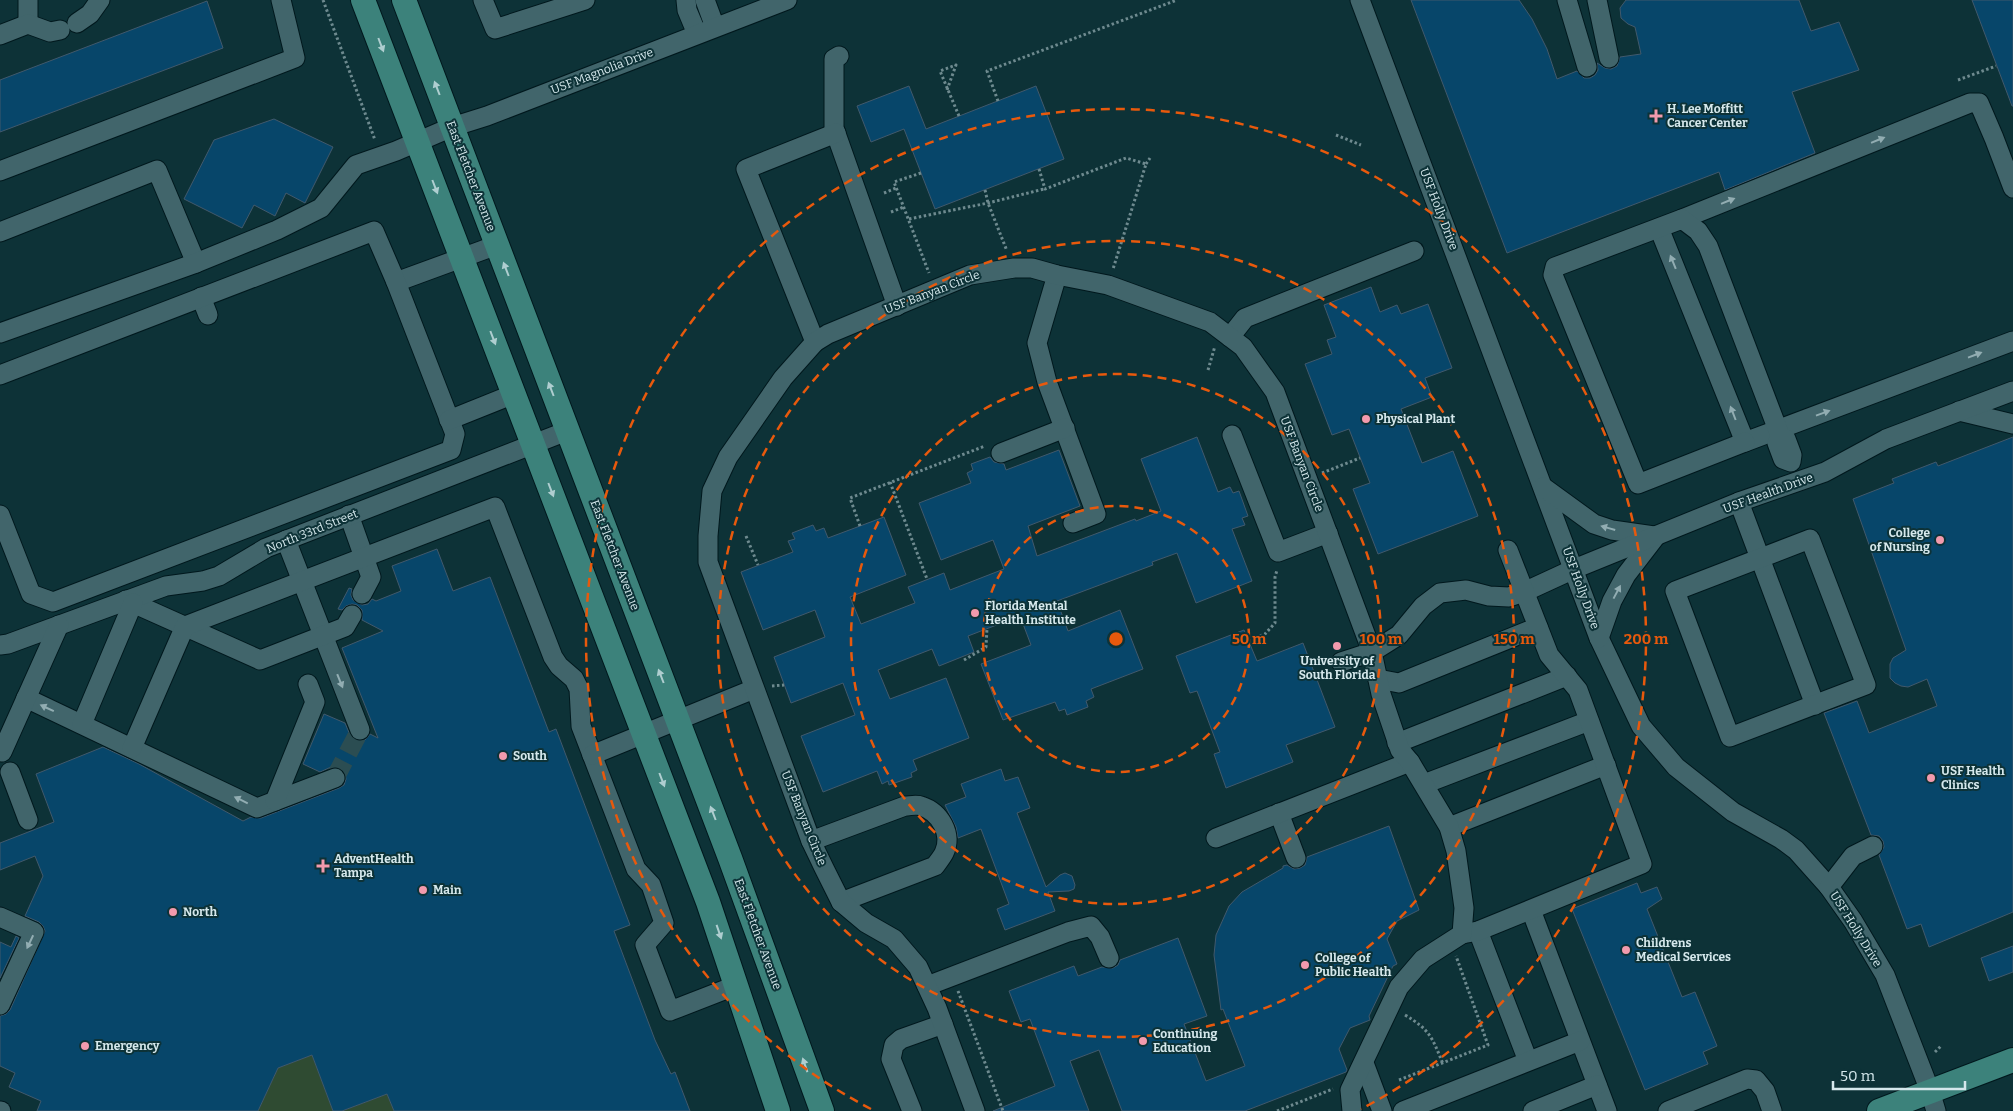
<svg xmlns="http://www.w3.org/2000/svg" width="2013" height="1111" viewBox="0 0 2013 1111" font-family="Bitter,serif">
  <rect width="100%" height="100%" fill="#0d3237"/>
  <g fill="#2f4b32">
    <path d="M312,1055l21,56h-75l20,-43z"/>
    <path d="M387,1094l7,17h-52z"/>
  </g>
  <g fill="#07466a" stroke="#41596c">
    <path d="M1411,0h108l13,19 15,30 10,30 20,-8 7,7h6l5,-3 3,-5 -1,-7 8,5 6,1 6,-3 3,-9 21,-3 -6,-27 -7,-3 -7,-6 -1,-10 6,-8h173l12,31 28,-9 20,48 -67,22 23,61 -90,37 -6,-18 -212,81z"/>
    <path d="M1972,0h41v106h-1z"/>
    <path d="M207,1l16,47 -223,84v-52z"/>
    <path d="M909,86l17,43 110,-43 28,73 -129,50 -31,-80 -33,13 -14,-36z"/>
    <path d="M274,119l59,28 -28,56 -19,-10 -11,23 -21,-11 -12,23 -58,-29 30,-59z"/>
    <path d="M1371,287l9,25 17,-7 4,9 27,-10 24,64 -27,10 7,19 -31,12 21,54 31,-12 25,65 -100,38 -25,-65 17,-6 -21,-54 -17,6 -27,-71 27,-10 -5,-14 9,-3 -12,-32z"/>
    <path d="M1197,437l21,55 12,-5 3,6 6,-2 9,25 -6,2 3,7 -13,4 20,52 -56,22 -19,-50 -25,9 1,3 -96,36 11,30 52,-21 23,59 -52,20 3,8 -8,4 2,6 -21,8 -2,-6 -6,2 -4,-9 -52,18 -22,-56 50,-19 -11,-29 -52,20 6,16 -35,14 -7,-17 -54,21 12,29 56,-21 23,60 -56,22 4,10 -6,3 1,4 -23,8 -1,-4 -6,3 -5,-13 -54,21 -22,-56 54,-21 -12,-32 -52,20 -17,-46 51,-20 -10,-27 -52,20 -22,-58 52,-20 -5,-11 7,-2 -3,-6 21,-8 3,6 8,-3 4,10 56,-21 22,58 -56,22 11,27 54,-21 -7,-16 36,-14 6,17 54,-21 -11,-29 -52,20 -22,-57 52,-20 -4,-10 6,-3 -2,-6 19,-7 4,5 10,2 2,6 53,-20 21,56 -52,20 9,30 98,-37 1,2 25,-10 -20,-52z"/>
    <path d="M2013,437v475l-84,35 -8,-23 -14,5 -28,-74 5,-8 -1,-6 -4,-5 -8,-1 -47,-122 33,-12 12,32 68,-27 -10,-27 -19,8 -7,-1 -6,-3 -5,-5v-14l3,-6 13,-8 -53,-151 41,-16 -2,-4 44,-17 2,4z"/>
    <path d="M437,549l16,42 37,-14 59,155 7,-3 74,196 -16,6 41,109 16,34 4,-2 15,39h-296l-7,-17 -45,17h-9l-21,-56 -34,13 -20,43h-221l4,-10 -32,-14 6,-14 -15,-7v-50l6,-2 4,-4 35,-79 -2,-5 -4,-4 -14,-6 18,-40 -8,-20 -35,14v-27l54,-21 -18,-48 67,-27 36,17 104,57 8,-4 10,1 78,-30 5,-3 2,-6 -1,-5 -3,-5 -11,-2 -11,5 -17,-8 21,-50 21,9 5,12 8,6 7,-1 5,-6 8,4 -36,-90 41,-17 -21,-11v-10l-5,-5 -5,-1 -6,2 -4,4 -4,-1 11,-21 3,1 -1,6 2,5 9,5 6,-1 4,-5 4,2 25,-10 -9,-25z"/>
    <path d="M1244,630l13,31 46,-18 32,84 -49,18 7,17 -67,26 -12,-34 6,-2 -23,-61 -7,2 -14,-37z"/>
    <path d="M1001,769l4,12 13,-4 12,31 -13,5 29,74 14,-12 5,-2 7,3 3,9 -1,4 -5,2 -21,1 7,19 -50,19 -8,-21 12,-5 -28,-75 -23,9 -2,-11 -11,-22 21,-8 -5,-13z"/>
    <path d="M1389,826l30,84 -22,11 -10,18 10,25 -4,2 -24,50 1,4 -20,8 -11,21 8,21 -1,2 -101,39h-123l-23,-61 -29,11 19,50h-96l62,-25 -25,-67 -9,3 -12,-31 65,-25 4,10 24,-9 11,1 5,-3 2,-5 58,-22 29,78 -23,8 22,57 39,-15 -22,-57 -2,1 -7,-55 2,-20 13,-29 13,-14 41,-24v-2l4,-1 7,4 6,-1 5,-3 2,-8z"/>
    <path d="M1637,883l4,10 16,-6 5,12 -15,10 35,88 13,-5 22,54 -14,6 5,12 -63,26 -73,-181z"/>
    <path d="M16,936l3,2 -19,40v-36l11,5z"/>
    <path d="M2013,946v26l-24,9 -8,-23z"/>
  </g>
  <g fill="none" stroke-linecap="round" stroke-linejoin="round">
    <path stroke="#2b4d52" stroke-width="19" stroke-dasharray="19 9" stroke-linecap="butt" d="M335,778l25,-48"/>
    <defs>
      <g id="minor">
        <path d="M28,0v24"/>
        <path d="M483,0l12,29 90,-29"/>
        <path d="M686,0l1,10 10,24"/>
        <path d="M705,0l10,27"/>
        <path d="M1360,0l239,638 42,88 35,41 57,45 48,27 15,11 33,37 24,34 32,54 45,116 6,20"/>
        <path d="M1567,0l20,67"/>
        <path d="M1597,0l12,58"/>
        <path d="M77,23l13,-9 10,-14"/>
        <path d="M0,35l28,-11 22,8 10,-2"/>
        <path d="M839,56l-5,3v69l63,178"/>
        <path d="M0,171l295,-113 -14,-58"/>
        <path d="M1682,219l288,-116h9l15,35 19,50"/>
        <path d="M1659,228l86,214 268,-101"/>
        <path d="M0,232l157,-62 39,93"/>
        <path d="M1057,275l-20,68 10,39 49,132 -23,9"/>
        <path d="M396,282l101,-37"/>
        <path d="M201,297l7,18"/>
        <path d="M0,333l196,-70 81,-33 44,-22 35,-43 40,-14 56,-24 35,-11 300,-116"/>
        <path d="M1230,337l15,-19 169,-67"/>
        <path d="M815,342l-69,-173 90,-36"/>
        <path d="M0,375l374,-144 22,51 59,152 -4,16 -398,152 -22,-8 -31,-79"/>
        <path d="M1959,411l54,13"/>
        <path d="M449,420l65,-26"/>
        <path d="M1232,435l46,117 50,-19"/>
        <path d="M1745,442l-107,42 -85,-209 2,-8 127,-48 16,12 10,15 73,192 5,1 6,16 -1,7 -8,-3 -6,-16 4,-5"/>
        <path d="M1001,453l64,-25"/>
        <path d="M1543,487l51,37 18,6 42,6"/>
        <path d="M1739,502l76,203"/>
        <path d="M349,515l22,62 -9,17"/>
        <path d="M1810,539l56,146 -136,52 -55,-146z"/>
        <path d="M286,540l74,190"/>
        <path d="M126,600l134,60 85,-33 7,-12"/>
        <path d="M1599,638l13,-37 14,-26 30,-39"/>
        <path d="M0,645l8,-1 158,-58 37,-5 16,-5 47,-28 301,-117"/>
        <path d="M1341,662l31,-10 27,-17 24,-29 17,-13 26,-3 23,6 20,1 15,-5 50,-23 165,-67 86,-30 61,-33 127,-48"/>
        <path d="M1378,679l21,4 139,-56"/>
        <path d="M26,698l231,110 78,-30"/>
        <path d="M82,724l51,-121"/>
        <path d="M1397,743l170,-67"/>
        <path d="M132,748l53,-122 310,-119 58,150 6,9 15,13 5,10 2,37 55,143 15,16 13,38 -19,22 25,66 67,-26"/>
        <path d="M2,752l57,-127"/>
        <path d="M592,755l162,-66"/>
        <path d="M10,772l18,48"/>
        <path d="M1424,784l165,-63"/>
        <path d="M275,801l40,-99 -7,-18"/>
        <path d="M1279,813l17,45"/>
        <path d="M1449,827l157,-62"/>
        <path d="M1216,838l194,-76"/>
        <path d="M811,841l94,-35c5,0 11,-2 16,0 19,6 32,28 23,47 -2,4 -6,9 -9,13l-94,36"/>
        <path d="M1829,887l24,-31 20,-10"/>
        <path d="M1531,910l76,201"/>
        <path d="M0,917l34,15 -34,73"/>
        <path d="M1478,931l50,130"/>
        <path d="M1462,934l16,-3 164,-67 -64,-174 -29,-35 -41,-105"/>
        <path d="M927,986l141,-54 23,-6 9,11 9,21"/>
        <path d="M1364,1063l18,48"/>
        <path d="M0,1111h1"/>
        <path d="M912,1111l-21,-52 3,-14 7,-6 42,-15"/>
        <path d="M975,1111l-38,-103 -19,-41 -24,-28 -28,-16 -25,-21 -17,-34 -13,-27 -103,-279v-26l4,-45 16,-34 55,-79 32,-36 13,-8 142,-59 44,-7h18l25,7 51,10 102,37 33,25 32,45 97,260 9,42 19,56 10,12 39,65 7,24 8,57 -2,26 -39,25 -24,28 -49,103 2,21"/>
        <path d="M1403,1111l177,-70"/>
        <path d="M1533,1111l64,-26"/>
        <path d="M1668,1111l79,-32 9,1 9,11 7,20"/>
      </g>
      <g id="major">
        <path d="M363,0l345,902 70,209"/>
        <path d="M404,0l326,858 92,253"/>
        <path d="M1879,1111l134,-51"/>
      </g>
    </defs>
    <use href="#minor" stroke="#00181d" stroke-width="21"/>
    <use href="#major" stroke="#00181d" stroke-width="26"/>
    <g stroke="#6e8a8f" stroke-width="3" stroke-dasharray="2.5 2.5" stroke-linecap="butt">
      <path d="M323,0l52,140"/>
      <path d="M1958,80l38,-14"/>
      <path d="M947,90l9,-25 -16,6 19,45"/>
      <path d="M998,101l-11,-30 190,-71"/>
      <path d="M1336,135l25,10"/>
      <path d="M1146,164l4,-6"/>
      <path d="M1039,169l6,20 81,-31 20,6 -33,105"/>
      <path d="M921,173l-27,9 35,91"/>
      <path d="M985,190l3,13 19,48"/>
      <path d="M884,193l12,-5"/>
      <path d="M891,212l13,-5"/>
      <path d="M909,219l79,-16 56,-14"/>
      <path d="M1208,370l7,-24"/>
      <path d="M1322,473l38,-15"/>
      <path d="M890,482l37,97"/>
      <path d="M860,526l-10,-28 135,-52"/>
      <path d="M746,536l12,29"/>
      <path d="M1255,638l10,-4 10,-11v-46l2,-7"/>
      <path d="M964,660l22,-13 1,-19"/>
      <path d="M772,686l12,-1"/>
      <path d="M958,991l45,120"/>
      <path d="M1405,1015c25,15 27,22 38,49"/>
      <path d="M1935,1052l7,-7"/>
      <path d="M1399,1080l89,-35 -32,-89"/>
      <path d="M1277,1111l56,-22"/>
    </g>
    <use href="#minor" stroke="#41656b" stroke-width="19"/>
    <use href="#major" stroke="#3c827b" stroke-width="24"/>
  </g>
  <defs><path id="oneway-solid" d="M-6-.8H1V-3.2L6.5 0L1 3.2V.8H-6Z" transform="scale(1.25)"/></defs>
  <g fill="#afced0">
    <use href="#oneway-solid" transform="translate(381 45) rotate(69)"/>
    <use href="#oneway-solid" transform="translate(437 88) rotate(-111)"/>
    <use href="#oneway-solid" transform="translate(435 187) rotate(69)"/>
    <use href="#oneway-solid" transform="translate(506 269) rotate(-111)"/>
    <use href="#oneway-solid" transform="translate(493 338) rotate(69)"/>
    <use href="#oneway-solid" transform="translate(551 389) rotate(-111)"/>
    <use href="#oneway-solid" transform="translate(551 490) rotate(69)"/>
    <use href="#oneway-solid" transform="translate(661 676) rotate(-111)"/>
    <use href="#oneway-solid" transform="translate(662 780) rotate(69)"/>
    <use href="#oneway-solid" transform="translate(713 813) rotate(-111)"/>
    <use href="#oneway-solid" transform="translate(719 932) rotate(71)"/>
    <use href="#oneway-solid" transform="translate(805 1065) rotate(-109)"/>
  </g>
  <g fill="#92adb2">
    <use href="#oneway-solid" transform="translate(1878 140) rotate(-22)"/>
    <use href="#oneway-solid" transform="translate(1728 201) rotate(-22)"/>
    <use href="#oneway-solid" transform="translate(1673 262) rotate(-112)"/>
    <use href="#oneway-solid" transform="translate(1975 355) rotate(-21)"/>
    <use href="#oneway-solid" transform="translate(1733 413) rotate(-111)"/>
    <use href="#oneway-solid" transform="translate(1823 413) rotate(-20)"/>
    <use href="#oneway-solid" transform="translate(1608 528) rotate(-164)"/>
    <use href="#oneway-solid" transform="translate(1617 592) rotate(-62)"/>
    <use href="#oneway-solid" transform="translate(340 681) rotate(68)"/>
    <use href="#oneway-solid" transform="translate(47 708) rotate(-155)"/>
    <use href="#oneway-solid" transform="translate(241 800) rotate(-154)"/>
    <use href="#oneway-solid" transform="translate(30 942) rotate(115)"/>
  </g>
  <g fill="none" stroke="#e8590c" stroke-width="2.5" stroke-dasharray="9 6">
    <circle cx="1116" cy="639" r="133"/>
    <circle cx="1116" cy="639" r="265"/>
    <circle cx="1116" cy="639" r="398"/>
    <path d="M871 1109A530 530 0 1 1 1361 1109"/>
  </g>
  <g fill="#f29aad" stroke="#0d3237" stroke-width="2">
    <path d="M1653.5 108.5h5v5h5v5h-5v5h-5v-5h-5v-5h5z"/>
    <circle cx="1366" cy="419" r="5"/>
    <circle cx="1940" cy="540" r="5"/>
    <circle cx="975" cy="613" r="5"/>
    <circle cx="1337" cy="646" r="5"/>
    <circle cx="503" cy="756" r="5"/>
    <circle cx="1931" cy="778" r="5"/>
    <path d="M320.5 858.5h5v5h5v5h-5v5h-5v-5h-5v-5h5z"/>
    <circle cx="423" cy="890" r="5"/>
    <circle cx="173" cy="912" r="5"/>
    <circle cx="1626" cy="950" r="5"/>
    <circle cx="1305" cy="965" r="5"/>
    <circle cx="1143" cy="1041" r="5"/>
    <circle cx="85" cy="1046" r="5"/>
  </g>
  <g text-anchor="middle" stroke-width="4" stroke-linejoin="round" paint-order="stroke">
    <g font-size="12" fill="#d5e8ec" stroke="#0d3237">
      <text transform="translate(602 71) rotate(-21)" y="4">USF Magnolia Drive</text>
      <text transform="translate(471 176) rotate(69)" y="4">East Fletcher Avenue</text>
      <text transform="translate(1439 209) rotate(69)" y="4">USF Holly Drive</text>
      <text transform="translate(932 292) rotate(-21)" y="4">USF Banyan Circle</text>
      <text transform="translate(1302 464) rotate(69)" y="4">USF Banyan Circle</text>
      <text transform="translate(1768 493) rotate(-20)" y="4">USF Health Drive</text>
      <text transform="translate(312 531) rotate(-22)" y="4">North 33rd Street</text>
      <text transform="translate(615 555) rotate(69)" y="4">East Fletcher Avenue</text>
      <text transform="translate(1581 588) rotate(70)" y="4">USF Holly Drive</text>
      <text transform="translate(804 818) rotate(68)" y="4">USF Banyan Circle</text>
      <text transform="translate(1856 929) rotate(58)" y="4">USF Holly Drive</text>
      <text transform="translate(758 934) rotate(70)" y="4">East Fletcher Avenue</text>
    </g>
    <g font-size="12" font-weight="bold" fill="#d5e8ec" stroke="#0d3237" text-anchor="start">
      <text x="1667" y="113">H. Lee Moffitt<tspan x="1667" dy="14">Cancer Center</tspan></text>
      <text x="1376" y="423">Physical Plant</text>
      <text x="1930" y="537" text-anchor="end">College<tspan x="1930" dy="14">of Nursing</tspan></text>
      <text x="985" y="610">Florida Mental<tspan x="985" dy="14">Health Institute</tspan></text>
      <text x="1337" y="665" text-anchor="middle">University of<tspan x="1337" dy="14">South Florida</tspan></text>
      <text x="513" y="760">South</text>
      <text x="1941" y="775">USF Health<tspan x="1941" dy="14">Clinics</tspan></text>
      <text x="334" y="863">AdventHealth<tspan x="334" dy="14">Tampa</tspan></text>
      <text x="433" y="894">Main</text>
      <text x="183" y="916">North</text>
      <text x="1636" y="947">Childrens<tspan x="1636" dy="14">Medical Services</tspan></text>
      <text x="1315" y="962">College of<tspan x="1315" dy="14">Public Health</tspan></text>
      <text x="1153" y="1038">Continuing<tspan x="1153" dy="14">Education</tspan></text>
      <text x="95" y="1050">Emergency</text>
    </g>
  </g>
  <circle cx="1116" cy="639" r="8" fill="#e8590c" stroke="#0d3237" stroke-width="2.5"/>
  <g font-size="15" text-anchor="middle" font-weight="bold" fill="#e8590c" stroke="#0d3237" stroke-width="4" stroke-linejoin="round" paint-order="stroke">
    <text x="1249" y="644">50 m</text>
    <text x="1381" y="644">100 m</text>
    <text x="1514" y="644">150 m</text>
    <text x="1646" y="644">200 m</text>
  </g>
  <path d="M1833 1081v8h132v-8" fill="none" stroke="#d5e8ec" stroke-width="2.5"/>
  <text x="1840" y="1081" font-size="15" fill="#d5e8ec" stroke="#0d3237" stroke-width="4" paint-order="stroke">50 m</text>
</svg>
